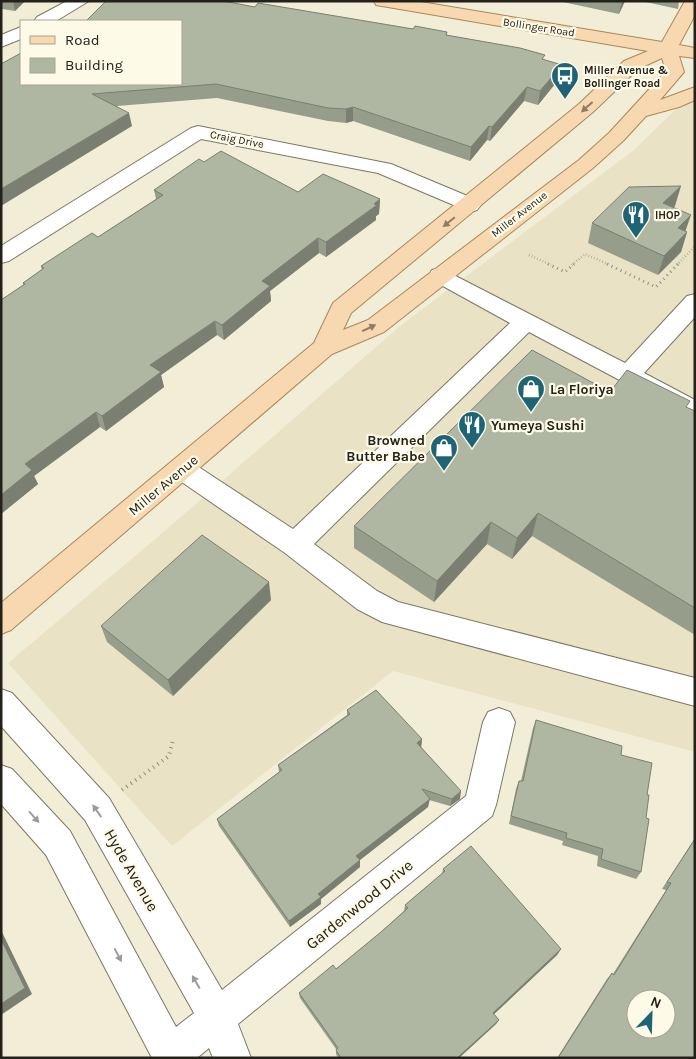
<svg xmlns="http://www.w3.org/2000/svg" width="696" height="1059" viewBox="0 0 696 1059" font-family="Karla,sans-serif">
  <rect width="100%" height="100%" fill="#f2edd7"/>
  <path fill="#e9e2c5" d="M695,99v653l-302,-81 -221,175 -164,-183 159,-134 233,-203 234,-176 40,-39z"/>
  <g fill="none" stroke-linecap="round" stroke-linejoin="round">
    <defs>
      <g id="minor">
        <path d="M67,1h22l-33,20h-22l3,-4z"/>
        <path d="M21,27v12l-20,8v-12z"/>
        <path d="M198,126l193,38 86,36 4,5 -4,5 -7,2 -92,-39 -177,-34 -192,122 -8,2v-17l190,-118z"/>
        <path d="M440,268l185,95 62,-67 8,-2v23l-51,56 51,27v20l-166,-88 -215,212 63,47 21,11 297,76v28l-313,-84 -25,-13 -72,-56 -112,-77 -4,-7 4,-7 9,-3 9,3 102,67 217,-206 -78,-43 -3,-5 3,-5z"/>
        <path d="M1,689l11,4 97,105 113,192 244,-194 17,-74 5,-10 11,-4 11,4 5,10 -19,83 -4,11 -254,208 13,34h-38l-4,-10 -12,10h-45l-106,-203 -45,-51v-39l11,4 58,62 106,196 18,-14 -109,-193 -84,-94z"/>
      </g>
      <path id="major" d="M374,1h41l247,41 23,-41h10v14l-16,30 16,3v10l-16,-2 5,16 -24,28 35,-13v13l-16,7 -33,9 -23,25 -30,27 -209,164 -52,22 -321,276 -10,4v-31l313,-260 19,-40 246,-199 45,-43 24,-10 -266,-45 -6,-1zM662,58l4,13 -57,62 -30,27 -211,160 -25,10 8,-17 242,-201 45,-43z"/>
    </defs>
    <use href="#minor" stroke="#7c7764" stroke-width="2"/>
    <use href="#major" stroke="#aa8759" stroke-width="2"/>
    <g stroke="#928e7f" stroke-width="2.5" stroke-dasharray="0.5 2.5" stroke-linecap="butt">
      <path d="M529,255l22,10"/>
      <path d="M572,265l13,-11 25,11"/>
      <path d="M677,265l18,-19"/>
    </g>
    <g stroke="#928e7f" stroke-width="3" stroke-dasharray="1 4" stroke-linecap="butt">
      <path d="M548,264l17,8 9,-8"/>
      <path d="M607,264l49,23 22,-23"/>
    </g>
    <path stroke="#928e7f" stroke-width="4" stroke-dasharray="1 4.5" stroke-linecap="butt" d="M122,790l47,-34 4,-16"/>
    <use href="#minor" fill="#fff" fill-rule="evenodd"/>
    <use href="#major" fill="#f8d8b0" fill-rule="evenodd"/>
  </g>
  <g fill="#969d8a">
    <path d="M1,1h24l-10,10 -13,-2h-1z"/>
    <path d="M558,1h67l-6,13z"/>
    <path d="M641,1h38l-1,8z"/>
    <path d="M255,7l158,22 34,3v3l115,30 -3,14 -21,26 -14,-4 -34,40 -3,-1 -17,21 -117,-40 -7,2 -18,-2 -111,-23 -100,8 15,20 -131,-62z"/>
    <path d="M204,162l94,30 82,7 -1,15 -3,2v4l-50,37 -7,-4 -49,38 1,10 -47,39 -7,-5 -56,40 3,12 -58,44 -6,-4 -66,49 4,8 -37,30v-214l22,-15v-2l19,-13 -1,-4 57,-29 58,-38 -2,-9z"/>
    <path d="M675,206l-2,1 12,24 2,1 -6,20 -23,23 -70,-32 4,-20z"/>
    <path d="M610,392l78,16 7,3v224l-163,-99 -20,23 -25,-15 -53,58 -80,-54v-22z"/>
    <path d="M271,600l-98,96 -66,-54 -6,-16z"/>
    <path d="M347,710l75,29 -1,8 39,52 -10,7 -21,-6 -1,7 -68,53v7l-39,32v5l-31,23 -71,-101 -2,-7 62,-47 -1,-7 69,-50z"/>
    <path d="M536,720l85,35 20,117 -5,7 -39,-13 1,-10 -36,-11 1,-4 -54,-17 7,-35 3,-8h2l12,-53z"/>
    <path d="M695,838v220h-138l50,-79 5,-6 1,1 53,-84 -4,-1z"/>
    <path d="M443,869l118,80 -4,6 -63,59 5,6 -3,4 -37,34h-121l-2,-4v-5l-36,-51 -1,-5 37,-24 45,-37 23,-21 1,-6 37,-31z"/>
  </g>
  <g fill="#7a7f71">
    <path d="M13,1h12l-10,10z"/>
    <path d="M622,1h3l-6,13z"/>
    <path d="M562,65l-3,14 -21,26 2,-14z"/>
    <path d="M527,87l-3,14 -34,40 2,-14z"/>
    <path d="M353,107v14l-7,2v-14z"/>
    <path d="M129,113l3,13 -131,80v-17z"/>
    <path d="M489,126l-2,14 -17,21 1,-14z"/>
    <path d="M681,186l-6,20 -17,17 5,-20z"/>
    <path d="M380,199l-1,15 -3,2v4l-50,37v-15z"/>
    <path d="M691,215l-7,20 -6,-7z"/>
    <path d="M687,232l-6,20 -23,23 6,-19z"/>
    <path d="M318,238l1,15 -49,38 1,10 -47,39 -2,-15 40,-44z"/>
    <path d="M215,321l2,14 -56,40 3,12 -58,44 -4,-15 48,-51z"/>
    <path d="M96,412l4,15 -66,49 4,8 -37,30v-19l24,-31z"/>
    <path d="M538,513l-6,23 -20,23 5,-21z"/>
    <path d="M491,522l-4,22 -53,58 3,-21z"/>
    <path d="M269,582l2,18 -98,96 -5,-16z"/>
    <path d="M422,739l-1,9 -4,-5z"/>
    <path d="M461,791l-1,8 -10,7 2,-7z"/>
    <path d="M430,799l-2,8 -72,56v-7z"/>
    <path d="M360,860v7l-39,32v5l-31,23 -1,-6 29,-27z"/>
    <path d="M1,930l31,64 -31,21z"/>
    <path d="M561,949l-4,6 -67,63 3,-5z"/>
    <path d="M499,1020l-3,4 -37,34h-2z"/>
  </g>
  <g fill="#afb6a1" stroke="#7a7f71" fill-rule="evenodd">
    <path d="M106,1h117l32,6 3,-4 155,26 2,-3 32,6 -1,3 74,13 25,7 -3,4 20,6 -22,26 -13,-4 -35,40 -3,-1 -18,21 -118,-40 -7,2 -18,-1 -112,-24 -124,10 37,19 -128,76v-125l20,-11v31h160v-63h-95z"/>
    <path d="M221,151l77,41 25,-18 57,25 -6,5 3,1 -51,37 -8,-4 -56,43 8,5 -48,39 -7,-4 -65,44 11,7 -59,44 -6,-4 -71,52 7,6 -31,25v-195l24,-16 -2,-1 21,-15 -3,-2 51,-33 6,4 65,-42 -9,-5 45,-31 5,3z"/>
    <path d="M681,186l-18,17 28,12 -13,13 9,4 -23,24 -72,-33 37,-36z"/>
    <path d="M532,350l78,42 17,-22 63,31 -4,6 9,4v197l-157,-95 -21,25 -26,-16 -54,59 -83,-55z"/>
    <path d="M202,535l67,47 -101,98 -67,-54z"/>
    <path d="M376,690l46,49 -5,4 44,48 -9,8 -30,-10 8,10 -74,57 4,4 -42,34 3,3 -32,24 -72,-102 65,-49 -4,-5 72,-51 -3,-4z"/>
    <path d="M536,720l86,26 -1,9 31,8 -5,32h2l-3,23 3,1 -8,53 -40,-13 2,-10 -37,-11 1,-5 -56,-17 8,-35h4z"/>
    <path d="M695,839v219h-137l54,-85 2,2 57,-92 -4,-1zM636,999h30v30h-30z"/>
    <path d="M471,846l90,103 -68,64 6,7 -42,38h-116l-5,-8 2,-2 -39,-55 34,-28 3,4 45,-37 27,-24 -3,-3 40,-34 -2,-2z"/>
    <path d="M1,939l24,49 -24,16z"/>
  </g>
  <defs><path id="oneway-solid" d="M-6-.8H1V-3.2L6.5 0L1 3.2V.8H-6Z" transform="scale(1.25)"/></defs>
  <g fill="#8e7c64">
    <use href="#oneway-solid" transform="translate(587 107) rotate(138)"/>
    <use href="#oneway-solid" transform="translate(449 222) rotate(141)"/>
    <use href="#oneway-solid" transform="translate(369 328) rotate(-25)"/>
  </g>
  <g fill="#9c9b98">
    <use href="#oneway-solid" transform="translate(97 811) rotate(-125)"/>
    <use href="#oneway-solid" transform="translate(34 817) rotate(48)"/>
    <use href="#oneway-solid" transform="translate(118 955) rotate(62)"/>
    <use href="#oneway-solid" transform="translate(196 982) rotate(-120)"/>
  </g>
  <defs>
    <symbol id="bus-pin" viewBox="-11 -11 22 30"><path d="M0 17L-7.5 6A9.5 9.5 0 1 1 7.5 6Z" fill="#1e6474" stroke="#fefae8"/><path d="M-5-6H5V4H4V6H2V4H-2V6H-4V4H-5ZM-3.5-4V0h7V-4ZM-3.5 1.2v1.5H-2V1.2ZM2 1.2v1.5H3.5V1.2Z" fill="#fff"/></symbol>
    <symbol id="restaurant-pin" viewBox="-11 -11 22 30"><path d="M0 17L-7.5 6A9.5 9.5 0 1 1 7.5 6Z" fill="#1e6474" stroke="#fefae8"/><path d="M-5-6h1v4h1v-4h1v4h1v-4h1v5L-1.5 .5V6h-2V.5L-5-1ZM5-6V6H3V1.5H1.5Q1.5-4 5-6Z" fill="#fff"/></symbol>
    <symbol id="shop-pin" viewBox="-11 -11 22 30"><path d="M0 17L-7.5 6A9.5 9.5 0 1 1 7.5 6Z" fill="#1e6474" stroke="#fefae8"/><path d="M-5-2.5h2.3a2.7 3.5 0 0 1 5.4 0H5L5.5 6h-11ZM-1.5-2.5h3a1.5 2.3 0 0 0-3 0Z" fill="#fff"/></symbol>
  </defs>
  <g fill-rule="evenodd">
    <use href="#bus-pin" x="549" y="60" width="32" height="43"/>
    <use href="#restaurant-pin" x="620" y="199" width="32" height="43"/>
    <use href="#shop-pin" x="515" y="373" width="32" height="43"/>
    <use href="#restaurant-pin" x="456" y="409" width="32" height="43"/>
    <use href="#shop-pin" x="428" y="432" width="32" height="43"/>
  </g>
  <g text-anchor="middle" stroke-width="4.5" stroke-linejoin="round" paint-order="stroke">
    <g font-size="11" fill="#232119" stroke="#fefae8">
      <text transform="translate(539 27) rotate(9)" y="4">Bollinger Road</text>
      <text transform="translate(237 139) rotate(11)" y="4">Craig Drive</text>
      <text transform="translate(519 214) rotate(-38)" y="4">Miller Avenue</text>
    </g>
    <g font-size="11" font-weight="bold" fill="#232119" stroke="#fefae8" text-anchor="start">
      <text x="584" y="74">Miller Avenue &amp;<tspan x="584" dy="13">Bollinger Road</tspan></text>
      <text x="655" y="219">IHOP</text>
    </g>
    <g font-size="14" font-weight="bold" fill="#232119" stroke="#fefae8" text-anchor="start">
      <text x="550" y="394">La Floriya</text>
      <text x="491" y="430">Yumeya Sushi</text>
      <text x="425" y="445" text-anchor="end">Browned<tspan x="425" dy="16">Butter Babe</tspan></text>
    </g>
    <g font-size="14" fill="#232119" stroke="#fefae8">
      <text transform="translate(163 485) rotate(-40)" y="5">Miller Avenue</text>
    </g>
    <g font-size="16" fill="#232119" stroke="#fefae8">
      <text transform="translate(132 870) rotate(60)" y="6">Hyde Avenue</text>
      <text transform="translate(359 904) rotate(-39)" y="6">Gardenwood Drive</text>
    </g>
  </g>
  <rect width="696" height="1059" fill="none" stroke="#232119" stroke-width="5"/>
  <rect x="20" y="20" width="162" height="65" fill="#fefae8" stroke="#a6a395"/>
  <rect x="30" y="36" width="25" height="8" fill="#f8d8b0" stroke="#a6a395"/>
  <text x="65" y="45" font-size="15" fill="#232119">Road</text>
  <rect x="30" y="58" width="25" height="15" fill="#afb6a1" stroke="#a6a395"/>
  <text x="65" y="70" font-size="15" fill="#232119">Building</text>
  <g transform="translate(651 1014) rotate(23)"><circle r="24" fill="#fefae8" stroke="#a6a395"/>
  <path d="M0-4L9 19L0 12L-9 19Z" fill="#1e6474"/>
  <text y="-8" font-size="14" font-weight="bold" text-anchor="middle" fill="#232119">N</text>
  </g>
</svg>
